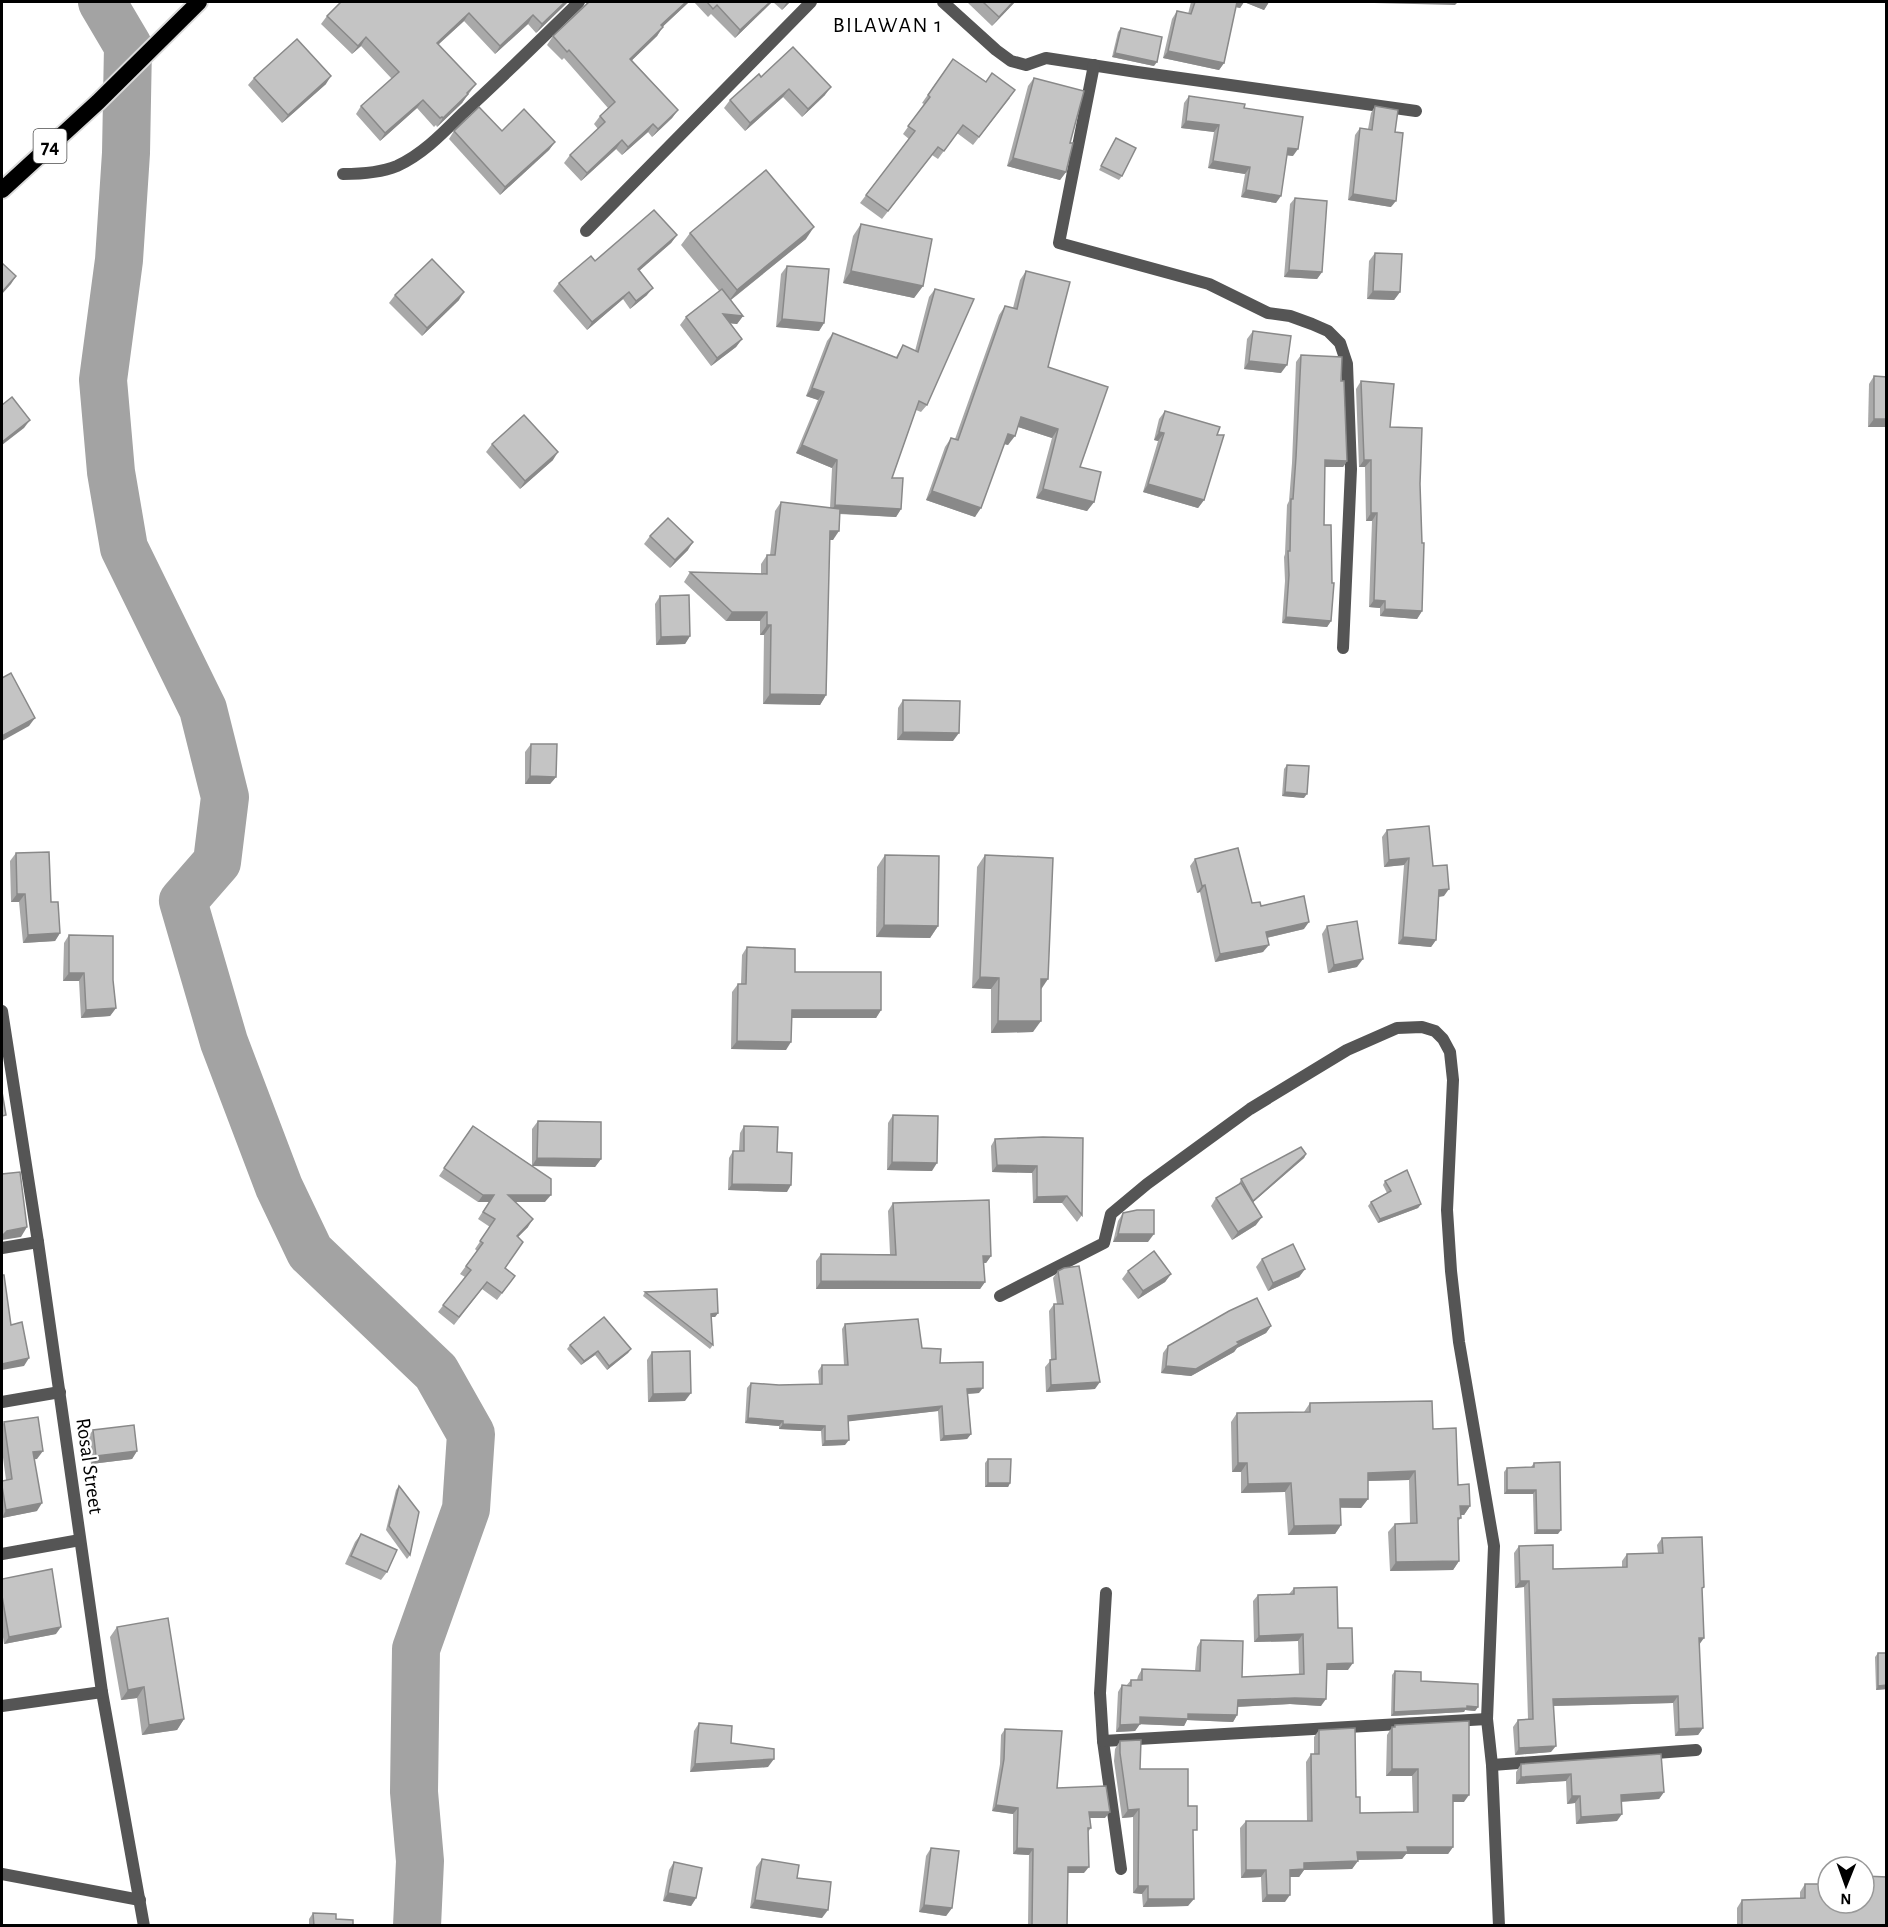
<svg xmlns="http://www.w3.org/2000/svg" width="1888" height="1927" viewBox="0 0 1888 1927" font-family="'Alegreya Sans',sans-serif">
  <rect width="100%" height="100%" fill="#fff"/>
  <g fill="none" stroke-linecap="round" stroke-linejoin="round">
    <path stroke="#a3a3a3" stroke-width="48" d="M102,2l26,44 -2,107 -7,107 -16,120 8,92 13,76 79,161 22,88 -8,65 -34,39 41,141 55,145 31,65 126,120 35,62 -5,75 -50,140 -2,143 6,69 -3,65"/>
    <defs>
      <path id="trunk" d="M2,190l96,-88 101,-100"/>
    </defs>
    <use href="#trunk" stroke="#dbdbdb" stroke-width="20"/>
    <g stroke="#555" stroke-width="12">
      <path d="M943,2l53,48 15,11 15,4 20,-7 91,14 279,39"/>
      <path d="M1094,65l-35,178 150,41 59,29 22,3 22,8 16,7 12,12 7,21 4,105 -8,179"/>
      <path d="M343,174c18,0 37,-1 54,-8 25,-11 46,-33 65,-52 40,-36 78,-74 117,-112"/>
      <path d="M586,231l225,-229"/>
      <path d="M2,1011l36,231 64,450 42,234"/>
      <path d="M2,1248l36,-6"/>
      <path d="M1000,1296l104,-53 7,-29 36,-30 103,-75 97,-59 50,-22 25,-1 13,4 8,8 7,13 3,28 -6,130 4,61 8,71 35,204 -7,173 5,46 7,161"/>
      <path d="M2,1402l58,-10"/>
      <path d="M2,1554l78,-14"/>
      <path d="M1106,1593l-6,100 3,48 18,128"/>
      <path d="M2,1706l100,-14"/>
      <path d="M1103,1741l384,-22"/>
      <path d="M1492,1765l204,-15"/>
      <path d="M2,1874l138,26"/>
    </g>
    <use href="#trunk" stroke="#000" stroke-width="16"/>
  </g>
  <g fill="#a9a9a9">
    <path d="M341,2h227l-32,31 -8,-9 -33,30 -31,-33 -26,24 38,39 -14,19 -25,24 -1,-2 -2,2 -17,-19 -37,33 -24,-27 5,-8 31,-27 -31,-33 -9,8 -31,-30 6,-8z"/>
    <path d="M587,2h102l-27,25 -5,9 -25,24 46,50 -6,8 -20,19 -4,-5 -26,23 -6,-6 -35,32 -17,-18 6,-8 28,-26 -4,-5 6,-8 8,-8 -44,-50 -2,2 -15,-15 6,-9 33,-32z"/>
    <path d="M694,2h78l-37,36 -24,-24 -3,3z"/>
    <path d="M773,2h17l-8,8z"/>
    <path d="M967,2h48l-23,24z"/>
    <path d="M1191,2h78l-5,8 -20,-8 -4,6 -5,-1 -11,56 -5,7 -56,-12 9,-39 5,-8 11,3z"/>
    <path d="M1121,28l33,38 -42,-9 6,-25z"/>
    <path d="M953,59l57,39 -37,47 -16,-12 -19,26 -6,-4 -50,64 -22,-16 49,-64 -6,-5 21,-30 -2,-1z"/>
    <path d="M761,77l64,18 -23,22 -19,-20 -38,34 -21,-23 6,-8z"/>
    <path d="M254,78l72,6 -44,39 -34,-38z"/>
    <path d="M1034,78l36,65 -4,29 -6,8 -53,-14 21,-80z"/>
    <path d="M1189,96l55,12 49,48 -6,-1 -11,48 -35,-6 4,-23 -37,-6 6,-36 -33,-4 3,-25z"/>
    <path d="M1375,106l16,101 -43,-7 7,-65 5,-7 8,1 3,-16z"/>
    <path d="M454,131h48l53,11 -6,8 -49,45 -51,-56z"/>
    <path d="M1116,138l6,38 -3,4 -20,-10z"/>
    <path d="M1295,198l27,74 -5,7 -33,-2 6,-73z"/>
    <path d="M861,224l62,62 -9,12 -71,-15 10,-47z"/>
    <path d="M690,233l116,6 -75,61 12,16 -6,8 -7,-1 12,16 -6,8 -25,19 -31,-41 6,-8 34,-25 -39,-47z"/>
    <path d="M677,235l-6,8 -32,28 8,24 -17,14 -7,-10 -36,31 -34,-39 6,-8 36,-22z"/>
    <path d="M1375,253l25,39 -6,8 -27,-1 2,-38z"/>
    <path d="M787,266l37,57 -5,8 -43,-4 5,-53z"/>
    <path d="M1026,271l22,96 32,100 14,35 -7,9 -51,-13 16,-60 -34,-11 -10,18 -4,-1 -29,73 -49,-17 19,-53 6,-9 4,1 44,-124 6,-9 8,2 7,-28z"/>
    <path d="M935,289l-8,116 -6,7 -5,-2 -24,68 9,31 -5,8 -57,-3 -6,26h-4l-3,155 -6,10 -57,-1 1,-69h-4v-14h-34l-42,-39 6,-10 71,2v-10l6,-9h3l5,-44 6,-9 49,6 2,-40 -36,-15 22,-53 -12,-4 21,-55 6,-8 63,24 7,-12 12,6 14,-54z"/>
    <path d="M395,295l64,5 -37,36 -33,-33z"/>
    <path d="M1253,331l28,42 -37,-4 3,-30z"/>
    <path d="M1301,355l40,26 6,80 -4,6h-18l-1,58 7,96 -4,6 -45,-4 3,-42 -1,-24 1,-3 2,-49 2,-4 3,-38 4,-101z"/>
    <path d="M1874,376l13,51h-19l1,-43z"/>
    <path d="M1361,381l29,46 30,57 2,127 -5,8 -37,-3v-8l-11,-1 3,-86h-6l-1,-54h-6l-3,-78z"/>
    <path d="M1165,411l39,89 -6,8 -55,-16 15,-51 -4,-1 5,-21z"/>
    <path d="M492,444l61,16 -33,29 -34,-37z"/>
    <path d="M650,536l38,14 -18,18 -26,-24z"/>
    <path d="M660,596l30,40 -5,8 -29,1 -1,-41z"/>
    <path d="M903,700l50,41 -56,-1 1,-32z"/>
    <path d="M531,744l25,33 -6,7h-25v-32z"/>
    <path d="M1287,765l17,33 -22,-2 2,-27z"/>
    <path d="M1387,830l46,36 11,30 -5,1 -3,43 -5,7 -33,-3 6,-79 -20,2 -2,-30z"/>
    <path d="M16,853l35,49 9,31 -5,8 -32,2 -4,-41h-8l-1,-41z"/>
    <path d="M885,855l53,71 -8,12 -54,-1 1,-70z"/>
    <path d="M985,855l56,134 -8,43 -42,1v-44l-19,-1 5,-121z"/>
    <path d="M1195,859l57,44 9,3 43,23 -37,9 -4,14 -48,10 -15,-70 -3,1 -7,-27z"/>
    <path d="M1327,926l30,41 -29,6 -6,-39z"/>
    <path d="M69,935l44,45 3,28 -6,8 -29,2 -2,-37h-16l1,-38z"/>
    <path d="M747,947l48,25 86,38 -5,8h-84l-6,32 -55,-1 1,-57 6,-8h3l1,-29z"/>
    <path d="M893,1115l39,56 -45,-1 1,-47z"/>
    <path d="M538,1121l63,38 -6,8 -63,-1 13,36h-29l12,25 -10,10 -13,31 10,8 -18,24 -15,-11 -28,36 -16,-13 27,-35 -5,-3 17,-23 -2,-2 15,-22 -12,-8 11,-17h-11l-39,-26 34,-50 59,40v-37z"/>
    <path d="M744,1126l33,26 10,40 -59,-2 1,-32 4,-7h6l1,-18z"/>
    <path d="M1083,1138l-1,77 -5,7 -15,-19h-29l-1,-30 -40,-1 -1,-26 4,-7z"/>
    <path d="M1306,1154l-2,4 -51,44 3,23 -24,15 -21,-34 5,-8 23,-14 2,-5z"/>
    <path d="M1385,1181l36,23 -3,4 -40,15 -10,-17 3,-4 16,-9 -4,-8z"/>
    <path d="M893,1203l98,53 -5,7h-3l2,19 -5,7h-164v-28l5,-7h69l-2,-43z"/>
    <path d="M1123,1213l25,29h-35l5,-21z"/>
    <path d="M1262,1259l43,10 -6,8 -31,14 -12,-24z"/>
    <path d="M1058,1271l37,118 -49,3 -1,-25 6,-7 -2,-49 5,-7h3l-4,-26z"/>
    <path d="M1128,1271l43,3 -6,8 -27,17 -16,-20z"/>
    <path d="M645,1292l73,21 -3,4h-4l2,28 -3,4 -67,-53z"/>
    <path d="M845,1324l77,24 57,45 -11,1 3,40 -4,5 -27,2 -2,-30 -90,10 -3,24 -23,1 -1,-15 -42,-2v-3l-34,-3 2,-35 4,-5 28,2 40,-1 -1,-13 4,-6h22l-2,-36z"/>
    <path d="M1271,1326l-5,7 -29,15 -3,4 -43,24 -30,-3 2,-20 5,-7z"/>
    <path d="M570,1345l61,4 -3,4 -21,17 -12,-15 -14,10 -14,-16z"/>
    <path d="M652,1352l33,49 -37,1 -1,-42z"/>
    <path d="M1310,1403l123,26 25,56 12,21 -6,9h-3v3l-3,3 1,40 -6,9 -63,1 -2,-39 7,-8 15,-1 -1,-43 -41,1v18l-7,9h-21l1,17 -6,9 -47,1 -3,-43 -44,1v-21h-9l-1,-50 6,-9 67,-1z"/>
    <path d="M4,1422l33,37h-3l3,52 -35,7v-37l4,-1 -4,-30v-24z"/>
    <path d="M93,1430l44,21 -5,8 -41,5 -4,-26z"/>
    <path d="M988,1459l22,24 -2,4h-23v-24z"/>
    <path d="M1534,1463l24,71h-24l-1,-40h-29v-22l3,-4 24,-1z"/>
    <path d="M399,1486l11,69 -3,4 -21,-29 10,-40z"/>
    <path d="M361,1534l26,38 -6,8 -36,-16 10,-22z"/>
    <path d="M1662,1538l40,52 -3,55 4,83 -5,7 -23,1 -2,-33 -119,3 -3,46 -36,3 -2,-28 5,-7 10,-1 -4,-132 -9,1 -1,-35 5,-7 34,23 69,-2v-6l5,-7 31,-1 -1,-8z"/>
    <path d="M2,1579l54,55 -52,10 -2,-14z"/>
    <path d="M1294,1588l44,40 10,42h-21l-6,36 -31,-2 -52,3 -1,8 -4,7 -46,-2 -3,6 -44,-2 -5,7 -19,1 2,-40 4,-7 4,1 5,-6h6l1,-4 4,-7 53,2 2,-24 4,-7 41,37 57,-3 -1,-33 -44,1 -1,-41 5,-6 31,-1z"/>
    <path d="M117,1627l67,92 -7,11 -35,5 -5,-37 -16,2 -11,-63z"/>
    <path d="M1878,1653l9,36 -11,1 -1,-33z"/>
    <path d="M1395,1671l26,10 57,26 -3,4 -10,-1 -1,2 -73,4 1,-41z"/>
    <path d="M699,1723l32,20 37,24 -78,5 4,-41z"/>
    <path d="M1395,1725l69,77h-11v45l-5,7h-42l-4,5 -44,1 -6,9 -48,1 -5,7h-9l-5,25h-23l-1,-25 -20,1 -1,-50 6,-7h61l-1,-59 5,-8h3v-17l5,-7 37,67 4,16 53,-1 -1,-36h-26l1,-41 5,-8h2z"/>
    <path d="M1005,1729l52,59 48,30h-15l1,10 -3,4 -4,41h-16l-1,53h-39l1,-71 -16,-1v-40l-21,-3 8,-47 1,-29z"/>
    <path d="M1120,1741l20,28 48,37 5,29 -5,71 -45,1 -1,-13 -9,-1v-76l-11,1 -8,-57 1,-12z"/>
    <path d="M1521,1764l143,28 -5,7 -38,3 -4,19 -41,3 -1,-21 -8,1 -1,-23 -50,3v-12z"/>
    <path d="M931,1848l21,60 -6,8 -27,-4 7,-56z"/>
    <path d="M762,1859l35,19 25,40 -72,-10 6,-41z"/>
    <path d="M674,1862l22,36 -5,8 -28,-5 6,-31z"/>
    <path d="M1805,1884l23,19 59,23h-150v-18l5,-8 58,-2v-6z"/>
    <path d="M313,1913l40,13h-44v-7z"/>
  </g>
  <g fill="#898989">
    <path d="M565,2h3l-32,31 6,-9z"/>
    <path d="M686,2h3l-34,32 6,-9z"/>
    <path d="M770,2h2l-37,36 5,-8z"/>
    <path d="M787,2h3l-8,8z"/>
    <path d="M1013,2h2l-23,24 7,-9z"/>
    <path d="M1235,2h34l-5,8 -20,-8 -4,6 -8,-2z"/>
    <path d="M1375,2h83l-3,3 -81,-2z"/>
    <path d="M469,13l-5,8 -33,30 6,-8z"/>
    <path d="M533,15l-5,9 -33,30 5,-8z"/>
    <path d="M663,27l-6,9 -32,31 5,-8z"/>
    <path d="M366,37l-5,9 -9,8 6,-8z"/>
    <path d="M1168,51l56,12 -5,7 -56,-12z"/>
    <path d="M1115,53l42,9 -3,4 -42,-9z"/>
    <path d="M331,76l-5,8 -44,39 6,-8z"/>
    <path d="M831,87l-6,8 -23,22 6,-8z"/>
    <path d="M789,89l-6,8 -38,34 5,-8z"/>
    <path d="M468,94l-6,9 -25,24 6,-9z"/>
    <path d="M423,100l-6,8 -37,33 5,-8z"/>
    <path d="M678,110l-6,8 -20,19 6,-8z"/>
    <path d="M1186,121l33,4 -5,7 -33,-4z"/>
    <path d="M653,124l-5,8 -26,23 6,-8z"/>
    <path d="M622,140l-6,9 -35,32 6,-8z"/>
    <path d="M555,142l-6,8 -49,45 5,-8z"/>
    <path d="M1288,148l10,1 -5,7 -9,-1z"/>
    <path d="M1013,158l53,14 -6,8 -53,-14z"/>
    <path d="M1213,161l37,6 -5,7 -37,-6z"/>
    <path d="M1246,190l35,6 -5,7 -35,-6z"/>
    <path d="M1353,194l43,7 -5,6 -43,-7z"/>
    <path d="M814,227l-8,12 -78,63 9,-12z"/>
    <path d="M677,235l-6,8 -39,34 6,-8z"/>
    <path d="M1289,270l33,2 -5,7 -33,-2z"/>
    <path d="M851,271l72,15 -9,12 -71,-15z"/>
    <path d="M16,276l-5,8 -9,10v-2z"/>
    <path d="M653,288l-6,7 -17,14 6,-8z"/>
    <path d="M1373,291l27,1 -6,8 -27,-1z"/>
    <path d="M464,292l-5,8 -37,36 5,-8z"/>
    <path d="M629,292l-6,7 -36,31 5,-8z"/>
    <path d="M723,314l20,2 -6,8 -20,-2z"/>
    <path d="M782,319l42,4 -5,8 -43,-4z"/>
    <path d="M742,339l-6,8 -25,19 6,-8z"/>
    <path d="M1249,361l38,4 -6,8 -37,-4z"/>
    <path d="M812,388l12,4 -6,8 -12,-4z"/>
    <path d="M1021,417l37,12 -6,9 -37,-12z"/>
    <path d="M1874,419h13v8h-19z"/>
    <path d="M30,420l-6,8 -22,17v-3z"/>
    <path d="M1159,432l5,1 -6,8 -4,-1z"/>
    <path d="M1008,434l7,2 -7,9 -7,-2z"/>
    <path d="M802,445l35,15 -5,8 -36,-15z"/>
    <path d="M558,452l-5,8 -33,29 5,-8z"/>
    <path d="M1325,460l22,1 -4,6h-22z"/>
    <path d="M1364,460h7l-6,7h-6z"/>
    <path d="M1148,484l56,16 -6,8 -55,-16z"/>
    <path d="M1043,489l51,13 -7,9 -51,-13z"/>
    <path d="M932,491l49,17 -6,9 -49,-17z"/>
    <path d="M835,505l66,4 -5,8 -66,-4z"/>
    <path d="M1371,513h6l-5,8h-6z"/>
    <path d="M830,531h9l-6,9h-10z"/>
    <path d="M693,542l-5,8 -18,18 5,-8z"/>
    <path d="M1374,600l11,1 -5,7 -11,-1z"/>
    <path d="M1385,609l37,2 -5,8 -37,-3z"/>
    <path d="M732,612h35l-7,9h-34z"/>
    <path d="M1286,617l45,4 -4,6 -45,-4z"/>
    <path d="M767,625h4l-7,10h-4z"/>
    <path d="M690,636l-5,8 -29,1 5,-8z"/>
    <path d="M770,694l56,1 -6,10 -57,-1z"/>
    <path d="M35,718l-6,8 -27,15v-5z"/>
    <path d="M903,732l56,1 -6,8 -56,-1z"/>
    <path d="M530,776l26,1 -6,7h-25z"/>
    <path d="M1285,792l22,2 -3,4 -22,-2z"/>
    <path d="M1409,858l-5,7 -20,2 5,-7z"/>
    <path d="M1205,885l-5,7 -3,1 5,-7z"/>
    <path d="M1449,889l-5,7 -10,1 5,-7z"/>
    <path d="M17,894h8l-6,8h-8z"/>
    <path d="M1309,922l-5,7 -43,10 5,-7z"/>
    <path d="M884,925l54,1 -8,12 -54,-1z"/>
    <path d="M60,933l-5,8 -32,2 5,-8z"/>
    <path d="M1403,937l33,3 -5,7 -33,-3z"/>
    <path d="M1269,945l-6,7 -48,10 5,-8z"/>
    <path d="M1363,959l-6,8 -29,6 6,-8z"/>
    <path d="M69,973h15l-5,8h-16z"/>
    <path d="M980,977l19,1 -8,11 -19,-1z"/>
    <path d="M1041,979h7l-8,12z"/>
    <path d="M116,1008l-6,8 -29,2 5,-8z"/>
    <path d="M792,1010h89l-5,8h-90z"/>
    <path d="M998,1021h43l-8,11 -42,1z"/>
    <path d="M737,1041l54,1 -5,8 -55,-1z"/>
    <path d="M1306,1154l-2,4 -53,46 2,-3z"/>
    <path d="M537,1158l64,1 -6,8 -63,-1z"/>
    <path d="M892,1162l45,1 -5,8 -45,-1z"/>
    <path d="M997,1165l40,1 -5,7 -40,-1z"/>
    <path d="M732,1184l59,1 -4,7 -59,-2z"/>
    <path d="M483,1195h11l-5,7h-11z"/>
    <path d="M508,1195h43l-6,7h-42z"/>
    <path d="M1067,1196l-5,7h-29l4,-6z"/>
    <path d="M1421,1204l-3,4 -40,15 2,-4z"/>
    <path d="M1262,1217l-6,8 -24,15 6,-8z"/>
    <path d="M533,1219l-5,8 -16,16 5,-7z"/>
    <path d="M27,1227l-6,10 -19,3v-4l5,-5z"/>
    <path d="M1118,1234h36l-6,8h-35z"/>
    <path d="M983,1256h8l-5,7h-8z"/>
    <path d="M1305,1269l-6,8 -31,14 5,-8z"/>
    <path d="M1171,1274l-6,8 -27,17 5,-8z"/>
    <path d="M821,1281l164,1 -5,7h-164z"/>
    <path d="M718,1313l-3,4h-7l3,-3z"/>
    <path d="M1271,1326l-5,7 -29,15 -3,4 -43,24 -30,-3 5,-7 71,-24z"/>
    <path d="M631,1349l-3,4 -21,17 2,-4z"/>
    <path d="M598,1351l-3,4 -14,10 3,-4z"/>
    <path d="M29,1358l-5,8 -22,4v-6z"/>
    <path d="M1100,1382l-5,7 -49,3 5,-7z"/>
    <path d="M983,1388l-4,5 -15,1 3,-5z"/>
    <path d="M691,1393l-6,8 -37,1 5,-8z"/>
    <path d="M942,1406l-4,5 -94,11 4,-6z"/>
    <path d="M748,1418l35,3 -4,5 -34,-3z"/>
    <path d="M783,1424l42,2 -4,5 -42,-2z"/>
    <path d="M971,1434l-4,5 -27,2 4,-5z"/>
    <path d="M849,1440l-4,5 -23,1 3,-5z"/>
    <path d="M43,1451l-6,8 -10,1 6,-8z"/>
    <path d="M137,1451l-5,8 -41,5 5,-8z"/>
    <path d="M1238,1463h9l-6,9h-9z"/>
    <path d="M1415,1471l-6,9 -47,1 6,-8z"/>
    <path d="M988,1483h22l-2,4h-23z"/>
    <path d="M1291,1483l-6,9 -44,1 7,-9z"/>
    <path d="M1507,1490h29l-3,4h-29z"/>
    <path d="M1340,1499h28l-7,9 -27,-1z"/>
    <path d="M42,1503l-5,8 -35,7 4,-8z"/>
    <path d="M1460,1506h10l-6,9h-10z"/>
    <path d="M1341,1525l-6,9 -47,1 6,-9z"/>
    <path d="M1537,1530h24l-3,4h-24z"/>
    <path d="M1459,1561l-6,9 -63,1 6,-9z"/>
    <path d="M1520,1581h9l-5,6 -9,1z"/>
    <path d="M61,1627l-5,7 -52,10 5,-7z"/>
    <path d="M1303,1634l-5,7 -44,1 5,-6z"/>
    <path d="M1699,1638h5l-5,7z"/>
    <path d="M1353,1663l-5,7h-26l5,-6z"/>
    <path d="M1887,1685v4l-11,1 2,-4z"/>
    <path d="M144,1687l-7,11 -16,2 7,-10z"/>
    <path d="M1678,1696l-5,7 -124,3 4,-7z"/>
    <path d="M1295,1698l31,1 -5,7 -31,-2 -57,3 5,-7z"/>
    <path d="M1467,1706l11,1 -3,4 -10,-1 -1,2 -73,4 3,-4z"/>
    <path d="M1188,1714l49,1 -4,7 -46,-2 -3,6 -48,-2 4,-7z"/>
    <path d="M184,1719l-7,11 -35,5 7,-10z"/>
    <path d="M1140,1724l-5,7 -19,1 4,-7z"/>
    <path d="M1703,1728l-5,7 -23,1 4,-7z"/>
    <path d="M1556,1746l-5,6 -36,3 4,-7z"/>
    <path d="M774,1759l-6,8 -78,5 5,-8z"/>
    <path d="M1392,1769h26l-6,7h-26z"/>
    <path d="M1571,1774l-5,7 -50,3 5,-7z"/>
    <path d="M1664,1792l-5,7 -43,3 5,-7z"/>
    <path d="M1453,1795h16l-5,7h-16z"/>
    <path d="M1572,1796h8l-5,7 -8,1z"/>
    <path d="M996,1805l22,3 -5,6 -21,-3z"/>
    <path d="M1139,1809l-6,8 -11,1 6,-8z"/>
    <path d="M1089,1812h21l-5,6h-20z"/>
    <path d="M1622,1814l-5,7 -41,3 5,-7z"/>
    <path d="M1407,1847h46l-5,7h-42l-4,5 -50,1 5,-8z"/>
    <path d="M1017,1848l16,1 -4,6 -16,-1z"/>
    <path d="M1358,1861l-6,8 -48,1 -5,7h-14l5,-7 14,-7z"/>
    <path d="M1068,1867h21l-5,6h-20z"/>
    <path d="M1246,1870h20l-5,7 -20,1z"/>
    <path d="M1138,1886h10l-6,8 -9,-1z"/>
    <path d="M668,1893l28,5 -5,8 -28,-5z"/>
    <path d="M1267,1895h23l-5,7h-23z"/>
    <path d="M1148,1899h46l-6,7 -45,1z"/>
    <path d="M755,1900l73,10 -6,8 -72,-10z"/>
    <path d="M924,1905l28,3 -6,8 -27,-4z"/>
  </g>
  <g fill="#c4c4c4" stroke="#898989" stroke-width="1.5">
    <path d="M341,2h224l-23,22 -9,-9 -33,31 -31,-33 -32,30 39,41 -9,9 1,1 -25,24 -1,-1 -2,1 -17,-18 -38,33 -24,-27 38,-34 -33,-35 -8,9 -31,-30z"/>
    <path d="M589,2h97l-25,23 2,2 -33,32 48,51 -20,19 -5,-5 -25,23 -6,-7 -35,33 -17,-18 35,-33 -5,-6 15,-14 -46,-52 -2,2 -14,-16z"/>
    <path d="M707,2h63l-30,28 -23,-25 -4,4z"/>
    <path d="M983,2h30l-14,15z"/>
    <path d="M1195,2h42l-13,61 -56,-12 9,-40 14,3z"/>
    <path d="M1121,28l41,9 -5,25 -42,-9z"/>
    <path d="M297,39l34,37 -43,39 -34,-37z"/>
    <path d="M793,47l38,40 -23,22 -19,-20 -39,34 -20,-23 29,-26 2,3z"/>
    <path d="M953,59l33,23 6,-9 23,17 -36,47 -16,-12 -19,26 -6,-4 -50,64 -22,-16 49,-64 -7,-5 22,-29 -2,-2z"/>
    <path d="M1034,78l50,13 -14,52h3l-7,29 -53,-14z"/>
    <path d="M1189,96l56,8 -1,4 59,9 -5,32 -10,-1 -7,48 -35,-6 4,-23 -37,-6 6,-36 -33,-4z"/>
    <path d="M1375,106l23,4 -3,22 8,1 -7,68 -43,-7 7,-66 12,2z"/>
    <path d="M479,107l23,24 22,-22 31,33 -50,45 -51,-56z"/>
    <path d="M1116,138l20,10 -14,28 -21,-10z"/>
    <path d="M766,170l48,57 -77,63 -47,-57z"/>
    <path d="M1295,198l32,3 -5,71 -33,-2z"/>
    <path d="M654,210l23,25 -39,34 15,19 -17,13 -7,-9 -37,30 -33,-39 32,-27 4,5z"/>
    <path d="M861,224l71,15 -9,47 -72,-15z"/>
    <path d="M1375,253l27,1 -2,38 -27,-1z"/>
    <path d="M432,259l32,33 -37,36 -32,-33z"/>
    <path d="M2,263l14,13 -14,16z"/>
    <path d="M787,266l42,3 -5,54 -42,-4z"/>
    <path d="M1026,271l44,11 -22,85 60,20 -28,80 21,5 -7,30 -51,-13 15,-60 -37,-12 -6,19 -7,-2 -27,74 -49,-17 19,-53 7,2 47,-134 12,3z"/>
    <path d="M722,289l21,27 -20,-2 19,25 -25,19 -31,-41z"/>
    <path d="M935,289l39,10 -47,106 -8,-4 -27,77h11l-2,31 -66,-4 2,-45 -35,-15 22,-53 -12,-4 21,-55 64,25 6,-13 15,7z"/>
    <path d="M1253,331l38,5 -4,29 -38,-4z"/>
    <path d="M1301,355l41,2 -1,24h3l3,80 -22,-1 -1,65h7l1,58h2l-3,38 -45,-4 3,-42 -1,-24h2l1,-52h2l3,-42z"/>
    <path d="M1874,376l13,1v42h-13z"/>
    <path d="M1361,381l33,3 -4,43 32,1 -2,56 2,59h2l-2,68 -37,-2v-8l-11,-1 3,-87h-6v-53h-7z"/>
    <path d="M12,397l18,23 -28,22v-37z"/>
    <path d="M1165,411l55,16 -3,8h7l-20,65 -56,-16 16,-51 -5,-1z"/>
    <path d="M524,415l34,37 -33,29 -33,-37z"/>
    <path d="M781,502l59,7 -1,22h-9l-4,164 -56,-1 1,-69h-4v-13h-35l-42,-40 77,2v-19h8z"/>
    <path d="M668,518l25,24 -18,18 -25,-24z"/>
    <path d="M689,595l1,41 -29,1 -1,-41z"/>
    <path d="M11,673l24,45 -33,18v-58z"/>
    <path d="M903,700l57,1 -1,32 -56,-1z"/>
    <path d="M531,744h26l-1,33 -26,-1z"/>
    <path d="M1287,765l22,1 -2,28 -22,-2z"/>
    <path d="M1429,826l4,40 14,-1 2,24 -10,1 -3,50 -33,-3 6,-79 -20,2 -2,-30z"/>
    <path d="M1238,848l14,55 8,-1 1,4 43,-10 5,26 -43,10 3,13 -49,9 -15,-69 -3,1 -7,-27z"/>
    <path d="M49,852l2,50h7l2,31 -32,2 -3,-41h-8l-1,-41z"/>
    <path d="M885,855l54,1 -1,70 -54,-1z"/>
    <path d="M985,855l68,3 -5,121h-7v42h-43l1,-43 -19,-1z"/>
    <path d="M1357,921l6,38 -29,6 -7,-39z"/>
    <path d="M69,935l44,1v44l3,28 -30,2 -2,-37h-15z"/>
    <path d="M747,947l48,2v23h86v38h-89l-1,32 -54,-1 1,-57h8z"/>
    <path d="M2,1092l4,23 -4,1z"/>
    <path d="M893,1115l45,1 -1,47 -45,-1z"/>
    <path d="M538,1121l63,1v37l-64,-1z"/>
    <path d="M473,1126l78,53v16h-43l25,24 -16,17 6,6 -18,26 10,8 -13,17 -15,-11 -28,35 -16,-12 28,-35 -5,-4 17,-23 -3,-2 15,-22 -12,-7 11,-17h-11l-39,-27z"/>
    <path d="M744,1126l34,1 -1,25 15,1 -1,32 -59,-1 1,-33h11z"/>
    <path d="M1043,1137l40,1 -1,77 -15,-19 -30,1v-31l-40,-1 -2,-26z"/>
    <path d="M1301,1147l5,7 -53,47 -12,-22z"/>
    <path d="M1407,1170l14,34 -41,15 -9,-17 20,-11 -6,-10z"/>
    <path d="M20,1172l7,55 -20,4 -5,5v-62z"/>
    <path d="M1241,1183l21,34 -24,15 -22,-34z"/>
    <path d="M989,1200l2,56h-8l2,26 -164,-1v-27l75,1 -3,-52z"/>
    <path d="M1137,1210h17v24h-36l5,-21z"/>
    <path d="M1293,1244l12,25 -32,14 -11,-24z"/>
    <path d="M1154,1251l17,23 -28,17 -15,-20z"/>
    <path d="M1079,1266l21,116 -49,3 -1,-25 6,-1 -2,-55h9l-5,-33 6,-3z"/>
    <path d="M2,1275h2l7,50 11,-3 7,36 -27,6z"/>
    <path d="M717,1289l1,24 -7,1 2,31 -68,-53z"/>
    <path d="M1257,1298l14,28 -34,16 2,2 -43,25 -30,-3 2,-20 61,-35z"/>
    <path d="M604,1317l27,32 -22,17 -11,-15 -14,10 -14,-16z"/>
    <path d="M918,1319l4,29 19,1 -1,14 43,-1v26l-16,1 4,45 -27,2 -2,-30 -94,10 1,24 -24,1v-15l-42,-2v-3l-35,-3 3,-35 28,2 43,-1v-19h26l-3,-41z"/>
    <path d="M690,1351l1,42 -38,1 -1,-42z"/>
    <path d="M1432,1401l1,28 23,-1 2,57 11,-1 1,22h-10l1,12h-3l1,43 -63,1 -1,-38 22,-1 -2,-52 -47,2v26h-28l1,26 -47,1 -3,-43 -43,1 -1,-21h-9l-1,-50 73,-1v-9z"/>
    <path d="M38,1417l5,34 -10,1 9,51 -36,7 -4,-24v-5l10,-2 -8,-57z"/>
    <path d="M134,1425l3,26 -41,5 -3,-26z"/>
    <path d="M988,1459h23l-1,24h-22z"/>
    <path d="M1560,1462l1,68h-24l-1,-40h-29v-22l27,-1v-4z"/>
    <path d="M399,1486l20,26 -9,43 -21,-29z"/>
    <path d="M361,1534l36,16 -10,22 -36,-16z"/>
    <path d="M1702,1537l2,50 -2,1 2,50h-5l4,90 -24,1 -1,-33 -125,3 3,47 -37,2 -1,-28 15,-1 -4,-138h-9l-1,-35 34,-1v24l74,-2v-13l36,-1 -1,-15z"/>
    <path d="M52,1569l9,58 -52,10 -7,-41v-17z"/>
    <path d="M1337,1587l1,41h14l1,35 -26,1 -1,35 -31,-1 -57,2 -1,15 -49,-1v5l-48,-2v7l-20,1 2,-40 9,1v-6h11v-11l58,2 1,-31 42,1 -1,36 62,-3 -1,-40 -44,2 -1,-41 36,-1v-6z"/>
    <path d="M168,1618l16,101 -35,6 -5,-38 -16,3 -11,-63z"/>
    <path d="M1878,1653h9v32l-9,1z"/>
    <path d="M1395,1671l26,1v9l57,3v23l-11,-1v2l-73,4z"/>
    <path d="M1469,1721v74h-16v52h-46l1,5h-51l1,9 -54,2v6l-14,1v25h-23l-1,-25h-20v-49h66l-1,-67h8v-24l36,-2 1,69h4v16l58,-1v-43h-26v-42h3v-2z"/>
    <path d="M699,1723l33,3 -1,17 43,6v10l-79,5z"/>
    <path d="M1005,1729l57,2 -5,57 49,-2 4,26h-21l2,16h-3l1,39h-21l-1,59h-35l1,-77 -16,-1 1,-40 -22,-3 8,-46z"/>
    <path d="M1141,1740l-1,29h48v37h9v24h-4l1,69h-46v-13h-10l1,-77 -11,1 -8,-57v-12z"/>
    <path d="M1661,1754l3,38 -43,3 1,19 -41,3 -1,-21h-8l-1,-22 -50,3v-13z"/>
    <path d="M931,1848l28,3 -7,57 -28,-3z"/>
    <path d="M762,1859l37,6 -2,13 34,4 -3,28 -73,-10z"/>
    <path d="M674,1862l28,6 -6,30 -28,-5z"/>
    <path d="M1864,1876l23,1v49h-145v-26l63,-2v-14h23v19h36z"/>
    <path d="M313,1913l23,1v5l17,1v6h-39z"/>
  </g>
  <g text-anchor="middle" stroke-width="4.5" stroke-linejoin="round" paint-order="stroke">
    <rect fill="#fff" stroke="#4c4c4c" stroke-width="1.5" x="33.5" y="129" width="33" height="34" rx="4.5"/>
    <g font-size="20" font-weight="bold" fill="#000">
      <text x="50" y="153">74</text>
    </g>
    <g font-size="21" fill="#000" stroke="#fff">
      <text transform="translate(90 1466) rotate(82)" y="7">Rosal Street</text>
    </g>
    <g font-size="22" letter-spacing="1.5" fill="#000" stroke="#fff">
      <text x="888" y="32">BILAWAN 1</text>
    </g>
  </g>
  <rect width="1888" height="1927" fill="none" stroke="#000000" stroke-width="6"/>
  <g transform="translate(1846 1885) rotate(181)"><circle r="28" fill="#ffffff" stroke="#999999" stroke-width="1.5"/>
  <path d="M0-4.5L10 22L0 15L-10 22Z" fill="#000000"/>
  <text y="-9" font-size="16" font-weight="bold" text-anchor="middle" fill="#000000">N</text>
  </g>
</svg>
